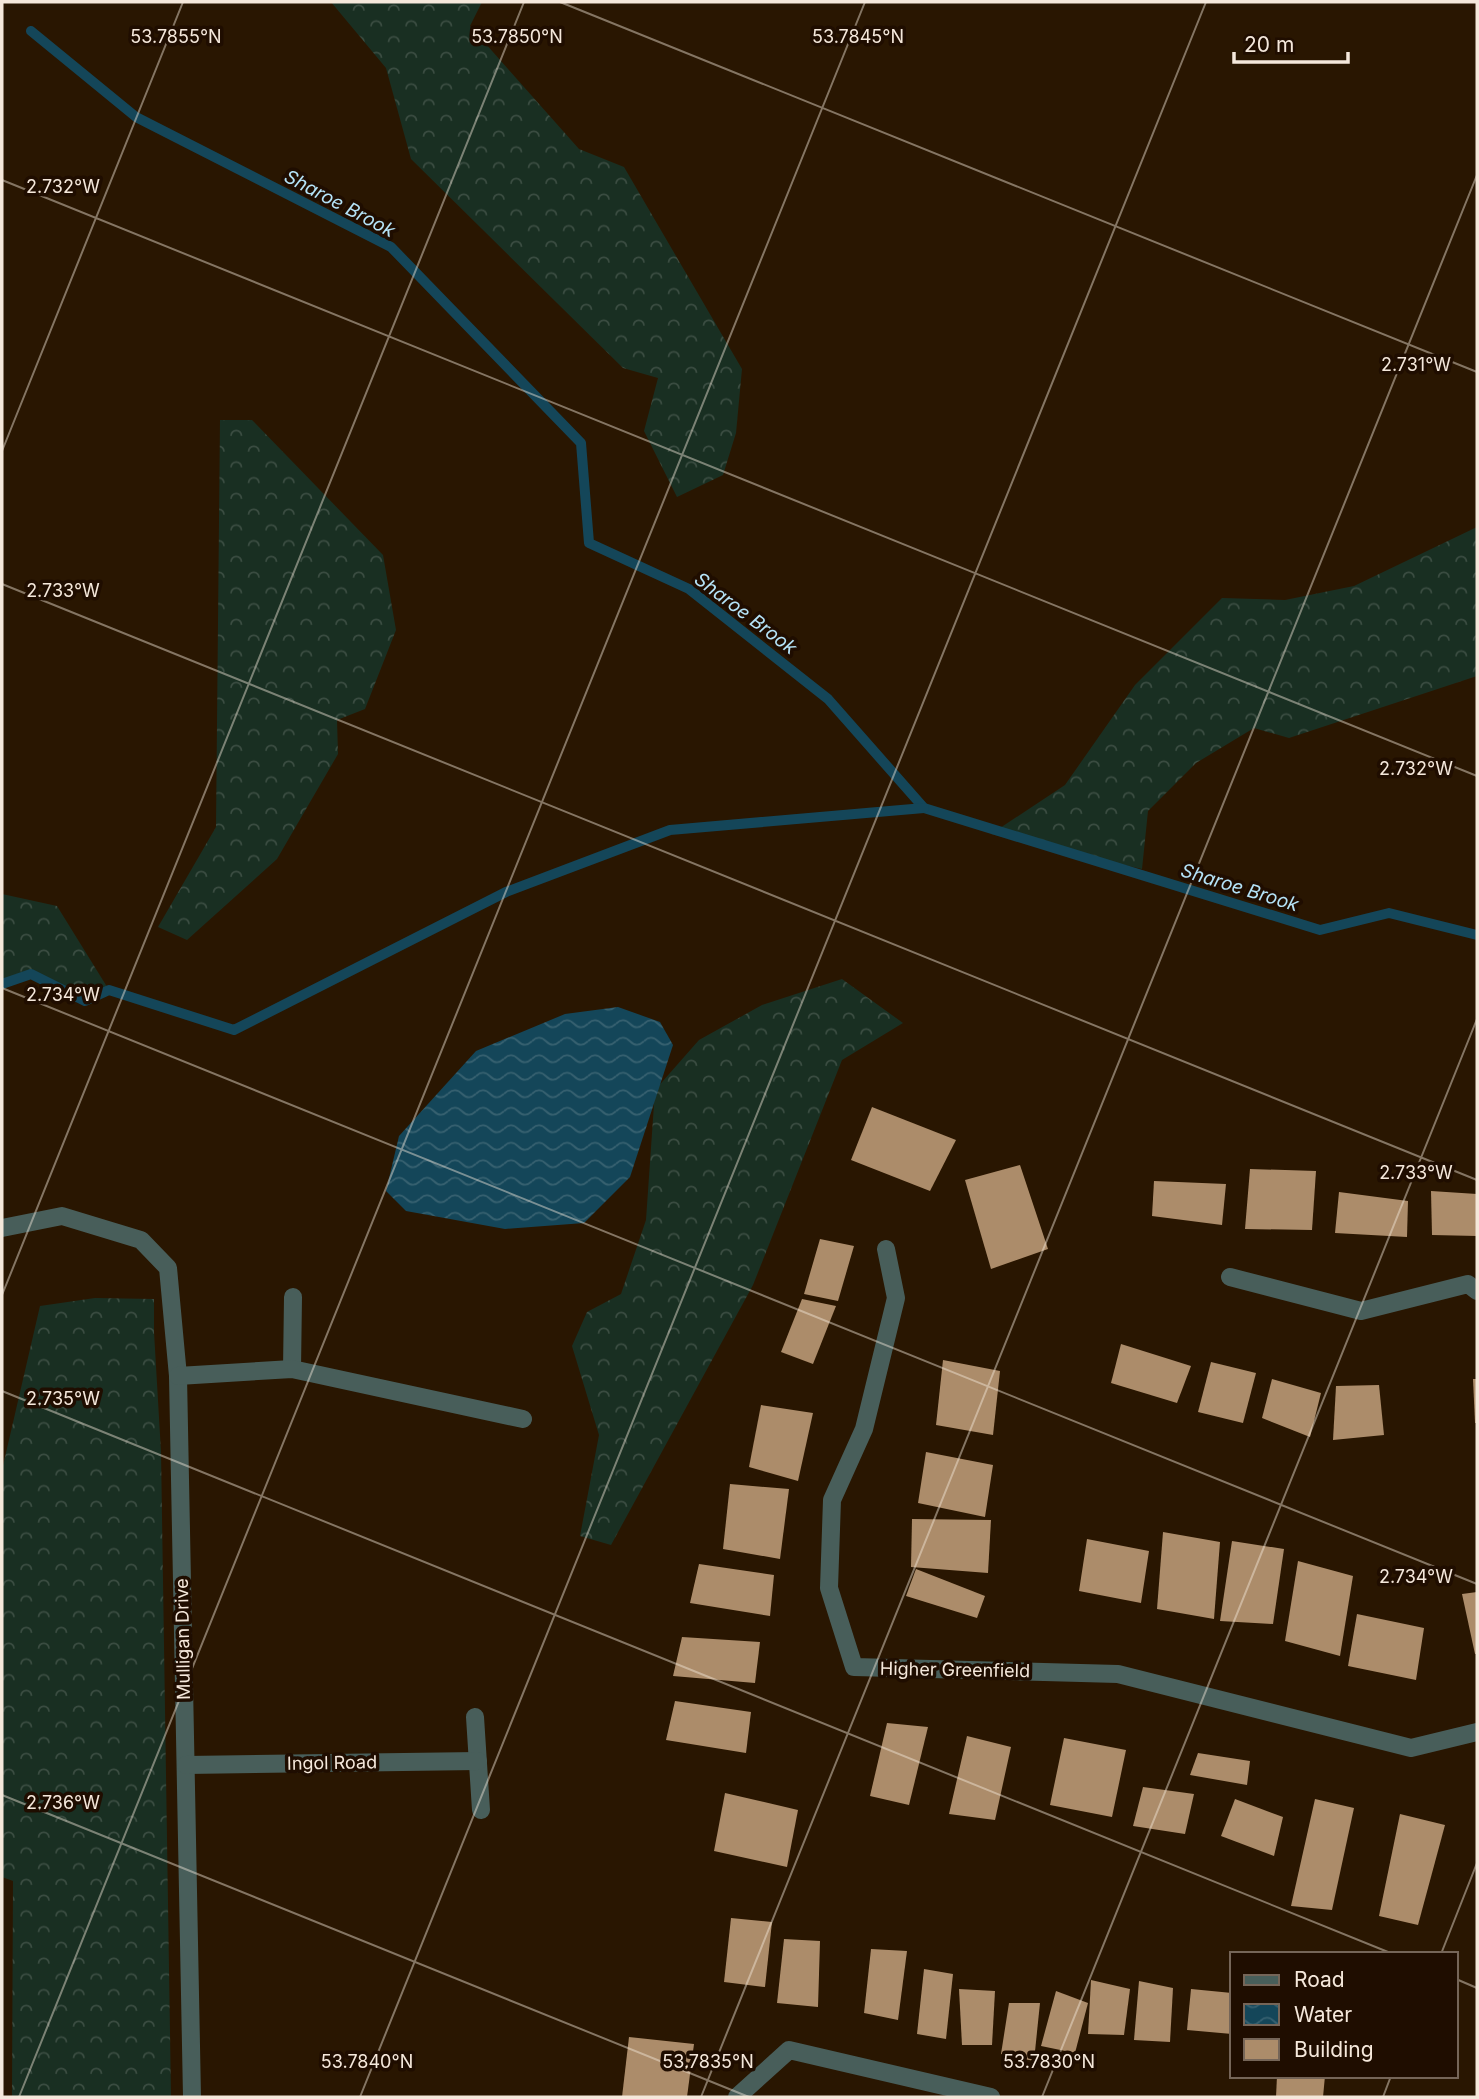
<svg xmlns="http://www.w3.org/2000/svg" width="1479" height="2099" viewBox="0 0 1479 2099" font-family="Inter,sans-serif">
  <defs>
    <pattern id="forest-crowns" width="20" height="18" patternUnits="userSpaceOnUse" patternTransform="scale(1.75)"><rect width="20" height="18" fill="#192f22"/><path d="M2 6a3 3 0 1 1 6 0M12 15a3 3 0 1 1 6 0" fill="none" stroke="#3b4d42"/></pattern>
    <pattern id="water-waves" width="16" height="10" patternUnits="userSpaceOnUse" patternTransform="scale(1.75)"><rect width="16" height="10" fill="#144659"/><path d="M0 5q4-4 8 0t8 0" fill="none" stroke="#376170"/></pattern>
  </defs>
  <rect width="100%" height="100%" fill="#291601"/>
  <g fill="url(#forest-crowns)">
    <path d="M331,2h151l-12,24 109,123 45,18 118,202 -6,64 -13,42 -46,22 -33,-66 14,-53 -35,-10 -212,-209 -25,-91z"/>
    <path d="M220,420h32l131,135 13,75 -31,79 -28,11 1,34 -61,105 -90,81 -29,-13 58,-100z"/>
    <path d="M1477,527v149l-188,62 -35,-10 -58,35 -48,48 -6,58 -151,-35 74,-49 70,-100 87,-87 63,2 69,-14z"/>
    <path d="M2,894l55,12 52,84 -24,11 -54,-27 -29,10z"/>
    <path d="M842,979l61,44 -61,37 -89,225 -142,260 -31,-9 19,-101 -27,-89 15,-34 34,-18 25,-74 9,-130 44,-50 63,-35z"/>
    <path d="M95,1298l59,1v33l7,120 10,645h-159l1,-216 -11,-4v-407l38,-164z"/>
  </g>
  <path fill="url(#water-waves)" d="M618,1007l42,15 13,23 -43,132 -46,46 -79,6 -99,-18 -20,-20 13,-55 77,-85 89,-37z"/>
  <g fill="none" stroke-linecap="round" stroke-linejoin="round">
    <g stroke="#144659" stroke-width="10">
      <path d="M31,31l105,86 255,130 190,196 8,100 100,46 139,110 96,109 396,122 69,-17 88,22"/>
      <path d="M2,984l29,-10 54,27 24,-11 125,40 272,-138 164,-62 254,-22"/>
    </g>
  </g>
  <g fill="#ac8c6a">
    <path d="M872,1107l84,33 -26,51 -79,-31z"/>
    <path d="M1020,1165l28,84 -57,20 -26,-89z"/>
    <path d="M1250,1169l66,2 -4,59 -67,-1z"/>
    <path d="M1154,1181l72,3 -4,41 -70,-9z"/>
    <path d="M1431,1191l46,3v42l-45,-1z"/>
    <path d="M1339,1192l69,9 -1,36 -72,-4z"/>
    <path d="M820,1239l34,7 -16,55 -34,-7z"/>
    <path d="M802,1299l34,7 -23,58 -32,-12z"/>
    <path d="M1121,1344l70,22 -14,37 -66,-20z"/>
    <path d="M943,1360l57,11 -7,64 -57,-10z"/>
    <path d="M1211,1362l45,11 -13,50 -45,-11z"/>
    <path d="M1272,1379l49,14 -11,44 -48,-19z"/>
    <path d="M1473,1379h4v44h-2z"/>
    <path d="M1379,1385l5,50 -51,5 3,-54z"/>
    <path d="M761,1405l52,8 -15,68 -49,-14z"/>
    <path d="M926,1452l67,13 -8,52 -67,-14z"/>
    <path d="M730,1484l59,5 -9,70 -57,-10z"/>
    <path d="M912,1519l79,1 -3,53 -77,-6z"/>
    <path d="M1163,1532l57,10 -6,77 -57,-10z"/>
    <path d="M1087,1539l62,12 -8,52 -62,-12z"/>
    <path d="M1232,1541l52,8 -11,75 -53,-3z"/>
    <path d="M1298,1561l55,15 -13,80 -55,-15z"/>
    <path d="M699,1564l75,11 -4,41 -80,-13z"/>
    <path d="M916,1569l69,27 -8,22 -71,-22z"/>
    <path d="M1477,1592v62h-2l-13,-60z"/>
    <path d="M1357,1614l67,14 -8,52 -68,-14z"/>
    <path d="M682,1637l78,5 -5,41 -82,-7z"/>
    <path d="M675,1701l76,11 -5,41 -80,-13z"/>
    <path d="M887,1723l41,4 -19,78 -39,-9z"/>
    <path d="M967,1736l44,11 -16,73 -46,-6z"/>
    <path d="M1064,1738l62,12 -14,67 -62,-12z"/>
    <path d="M1198,1753l52,8 -3,24 -57,-10z"/>
    <path d="M1143,1787l51,7 -9,40 -52,-8z"/>
    <path d="M725,1793l73,17 -11,57 -73,-16z"/>
    <path d="M1235,1799l48,18 -9,39 -53,-20z"/>
    <path d="M1315,1799l39,9 -22,102 -41,-4z"/>
    <path d="M1400,1814l45,11 -27,100 -39,-9z"/>
    <path d="M731,1918l41,4 -7,65 -41,-5z"/>
    <path d="M784,1939l36,2 -2,66 -41,-4z"/>
    <path d="M871,1949l36,2 -9,69 -34,-7z"/>
    <path d="M924,1969l29,5 -7,65 -29,-5z"/>
    <path d="M1091,1980l39,9 -6,46 -36,-1z"/>
    <path d="M1139,1981l34,7 -3,54 -36,-2z"/>
    <path d="M959,1989l36,2 -3,54h-30z"/>
    <path d="M1191,1989l41,4v41l-45,-4z"/>
    <path d="M1056,1991l32,12 -13,50 -34,-7z"/>
    <path d="M1009,2003h31l-6,58 -33,-7z"/>
    <path d="M629,2037l65,7 -7,53h-65z"/>
    <path d="M1277,2076h48l-2,21h-47z"/>
  </g>
  <g fill="none" stroke-linecap="round" stroke-linejoin="round">
    <g stroke="#485e5a" stroke-width="18">
      <path d="M2,1228l60,-12 79,24 27,28 10,108 14,721"/>
      <path d="M886,1249l10,49 -32,131 -32,71 -3,88 25,79 264,7 293,74 66,-16"/>
      <path d="M1230,1277l131,34 107,-27 9,7"/>
      <path d="M292,1369l1,-72"/>
      <path d="M178,1376l114,-7 231,50"/>
      <path d="M475,1717l6,93"/>
      <path d="M186,1765l292,-4"/>
      <path d="M737,2097l52,-47 202,47"/>
    </g>
  </g>
  <path fill="none" stroke="#f5e8db" stroke-width="2" stroke-opacity="0.45" d="M560,2l917,370M2,180l1475,596M2,451l181,-449M2,584l1475,596M2,988l1475,596M2,1295l522,-1293M2,1391l1391,563M2,1795l747,302M1441,1954l36,-91M1456,1979l21,9M19,2097l846,-2095M360,2097l846,-2095M701,2097l776,-1922M1042,2097l435,-1078M1383,2097l8,-21"/>
  <g text-anchor="middle" stroke-width="7" stroke-linejoin="round" paint-order="stroke">
    <g font-size="18" fill="#f5e8db" stroke="#1f0d00">
      <text transform="translate(183 1639) rotate(-91)" y="6">Mulligan Drive</text>
      <text transform="translate(955 1670) rotate(1)" y="6">Higher Greenfield</text>
      <text transform="translate(332 1763) rotate(-1)" y="6">Ingol Road</text>
    </g>
    <g font-size="19" font-style="italic" fill="#b5e3f7" stroke="#1f0d00">
      <text transform="translate(340 203) rotate(28)" y="7">Sharoe Brook</text>
      <text transform="translate(746 613) rotate(37)" y="7">Sharoe Brook</text>
      <text transform="translate(1240 887) rotate(17)" y="7">Sharoe Brook</text>
    </g>
  </g>
  <g font-size="18" text-anchor="middle" fill="#f5e8db" stroke="#1f0d00" stroke-width="7" stroke-linejoin="round" paint-order="stroke">
    <text x="176" y="43">53.7855°N</text>
    <text x="517" y="43">53.7850°N</text>
    <text x="858" y="43">53.7845°N</text>
    <text x="63" y="193">2.732°W</text>
    <text x="1416" y="371">2.731°W</text>
    <text x="63" y="597">2.733°W</text>
    <text x="1416" y="775">2.732°W</text>
    <text x="63" y="1001">2.734°W</text>
    <text x="1416" y="1179">2.733°W</text>
    <text x="63" y="1405">2.735°W</text>
    <text x="1416" y="1583">2.734°W</text>
    <text x="63" y="1809">2.736°W</text>
    <text x="367" y="2068">53.7840°N</text>
    <text x="708" y="2068">53.7835°N</text>
    <text x="1049" y="2068">53.7830°N</text>
  </g>
  <rect width="1479" height="2099" fill="none" stroke="#f5e8db" stroke-width="7"/>
  <rect x="1230" y="1952" width="228" height="126" fill="#1f0d00" stroke="#756558" stroke-width="2"/>
  <rect x="1244" y="1975" width="35" height="10" fill="#485e5a" stroke="#756558" stroke-width="2"/>
  <text x="1294" y="1987" font-size="21" fill="#f5e8db">Road</text>
  <rect x="1244" y="2004" width="35" height="21" fill="url(#water-waves)" stroke="#756558" stroke-width="2"/>
  <text x="1294" y="2022" font-size="21" fill="#f5e8db">Water</text>
  <rect x="1244" y="2039" width="35" height="21" fill="#ac8c6a" stroke="#756558" stroke-width="2"/>
  <text x="1294" y="2057" font-size="21" fill="#f5e8db">Building</text>
  <path d="M1234 52v10h114v-10" fill="none" stroke="#f5e8db" stroke-width="3.5"/>
  <text x="1244" y="52" font-size="21" fill="#f5e8db" stroke="#1f0d00" stroke-width="5" paint-order="stroke">20 m</text>
</svg>
